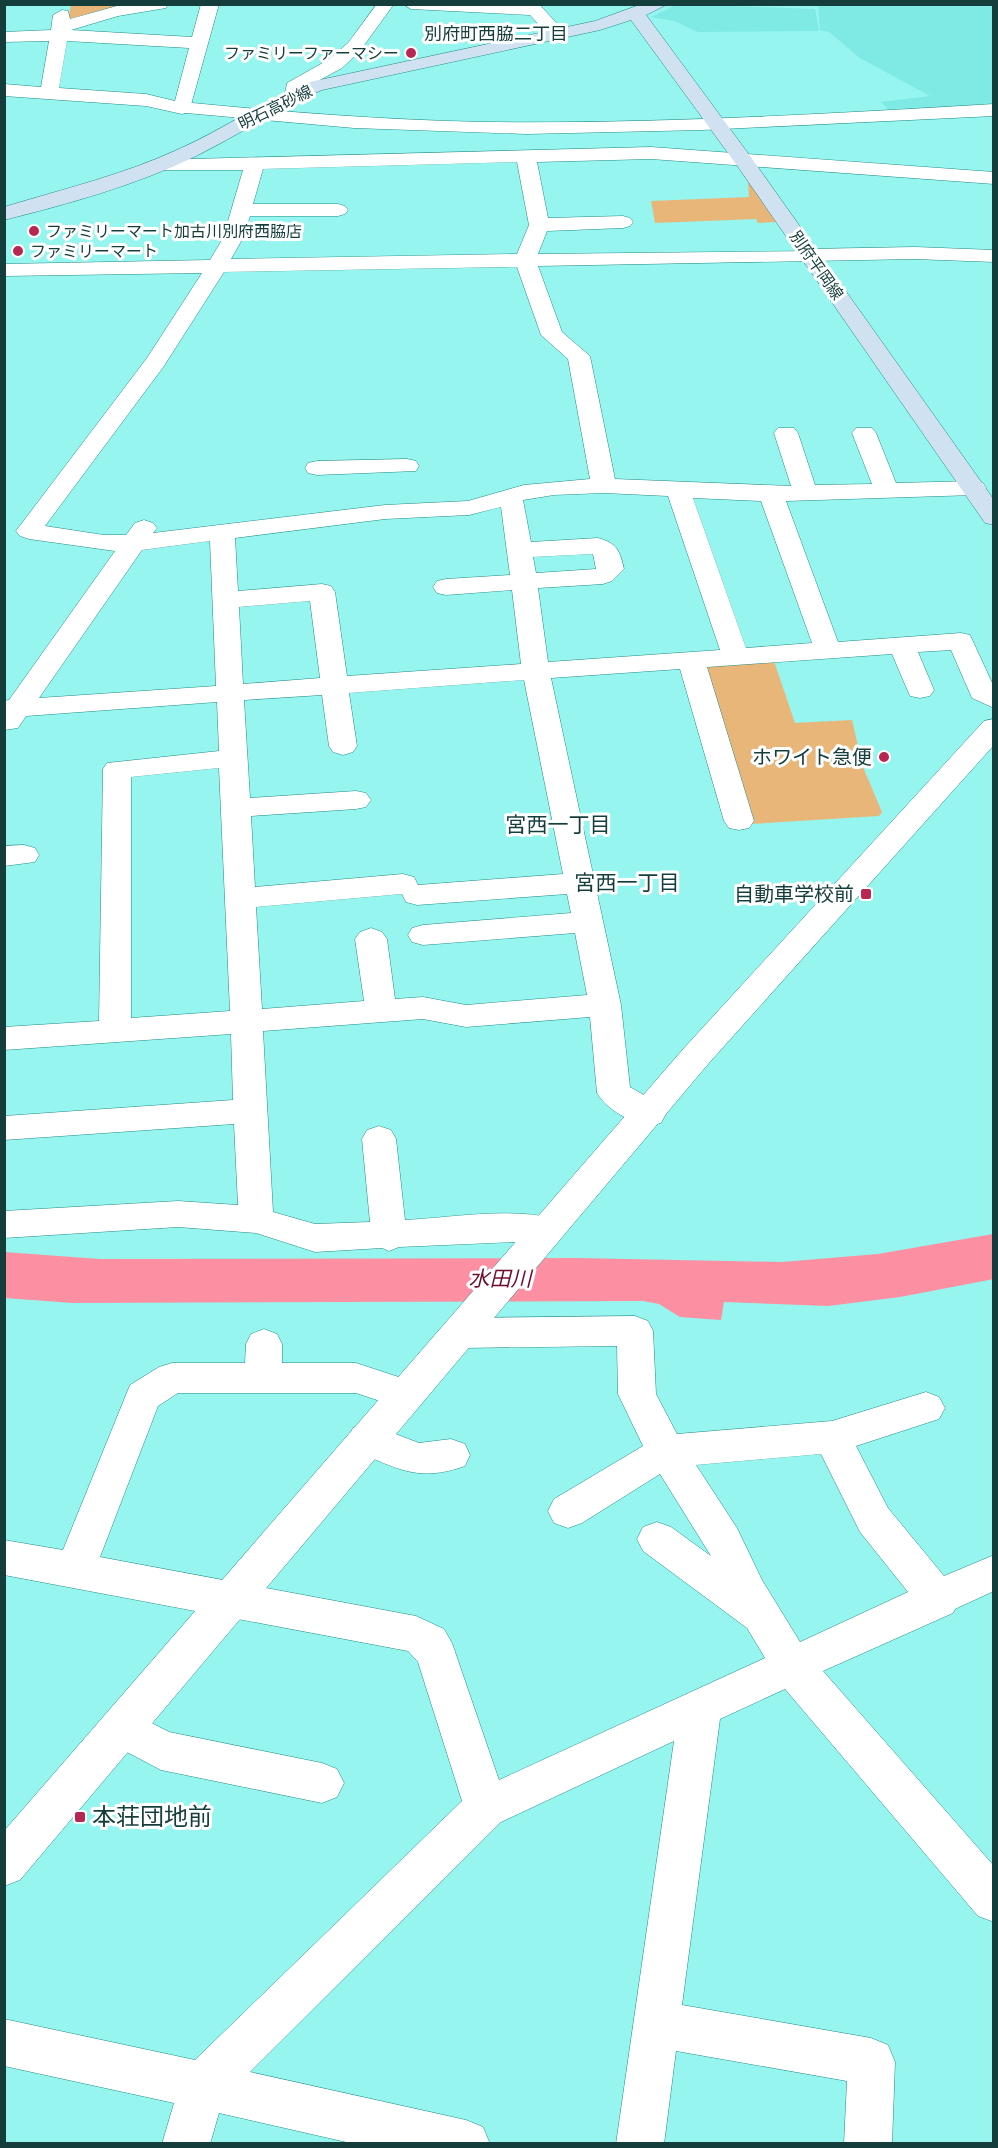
<svg xmlns="http://www.w3.org/2000/svg" width="998" height="2148" viewBox="0 0 998 2148" font-family="'Roboto Serif','Noto Sans JP',serif">
  <rect width="100%" height="100%" fill="#96f5ee"/>
  <g fill="#7feae3">
    <path d="M678,4l137,5 4,22 -121,1 -24,-11 -23,-4z"/>
    <path d="M818,4l175,1v99l-105,5 -7,-7 49,-6 -70,-38 -31,-26 -9,-2z"/>
  </g>
  <g fill="#e9b67a">
    <path d="M71,5h78l-82,19z"/>
    <path d="M748,182l3,2 26,38 -19,1 -2,-4 -101,4 -4,-22 98,-4z"/>
    <path d="M774,661l21,62 57,-3 11,47 19,45 -3,4 -128,8 -46,-157z"/>
  </g>
  <path fill="#fc8fa1" d="M993,1234l1,45 -94,18 -72,9 -104,-4 -3,18 -41,-3 -21,-13 -16,-3 -570,2 -68,-5 -1,-46 96,7 477,-1 205,4 96,-8z"/>
  <g fill="none" stroke-linecap="round" stroke-linejoin="round">
    <defs>
      <g id="minor">
        <path d="M124,4h44l-2,4 -48,8 -47,14 121,7 9,-33h18l-30,108 -7,2 -36,-8 -142,-10v-12l37,3 8,-46 -45,1v-10l47,-2 2,-15 9,-5 6,1 2,8zM67,41l122,7 -14,53 -29,-7 -87,-6z"/>
        <path d="M377,4h17l-34,47 -18,17 -39,21 -2,9h-14l-2,-4 2,-11 41,-23 20,-17z"/>
        <path d="M403,4l132,1 6,1 25,28 -9,5 -6,-1 -21,-23 -119,-6z"/>
        <path d="M651,147l343,25v12l-343,-25 -114,3 11,56 75,-2 7,2 3,4 -3,4 -7,2 -76,3 -9,23 279,-3 4,4 -4,4 -7,2 -272,5 24,66 28,24 25,123 176,7 -17,-53 4,-5h16l4,5 17,52 57,-1 -20,-51 4,-5h16l4,5 20,50 78,-2 9,2 3,5 -3,5 -9,2 -188,6 52,141 123,-9 9,2 24,52v21l-22,-10 -21,-48 -33,2 16,38 -4,6 -10,2 -10,-2 -18,-42 -185,13 47,154 -5,7 -10,2 -10,-2 -5,-7 -44,-152 -129,9 70,327 9,82 31,18 5,9 -5,9c-21,6 -53,-11 -64,-30l-7,-76 -124,10 -43,-8 -160,12 10,181 42,12 55,-2 -8,-83 5,-9 12,-4 12,4 5,9 9,81c46,-2 109,-14 153,0l6,10 -6,10 -12,4 -33,-2 -114,5 -10,4 -7,-3 -67,4 -59,-19 -78,-6 -174,11v-27l174,-10 60,4 -4,-81 -230,16v-24l229,-16 -2,-66 -227,16v-23l95,-6 4,-252 4,-6 112,-12 -2,-49 -191,14 -8,12 -14,2v-29l5,-1 106,-149 -86,-12 -9,-3 -4,-5 131,-173 55,-85 -198,3v-12l206,-4 13,-22 20,-68h-94l-3,-4 3,-4 7,-2zM517,162l12,63 -12,29 -286,5 12,-21 7,-22h88l7,-2 3,-4 -3,-4 -7,-2h-85l10,-35zM517,267l24,68 27,24 22,120 -66,6 -56,16 -83,4 -232,28 4,-5 -4,-5 -9,-3 -9,3 -9,12h-22l-59,-9 119,-160 60,-94zM604,493l64,3 52,154 -172,12 -10,-74 65,-4 9,-3 12,-12c-4,-18 -7,-26 -26,-31l-67,4 -8,-42 31,-5zM693,498l68,3 51,142 -66,5zM501,507l9,68 -64,4 -9,2 -4,6 4,6 9,2 66,-5 9,74 -174,12 -12,-84 -4,-6 -9,-2 -84,7 -3,-53 150,-19 84,-4zM210,541l6,145 -177,12 103,-148zM593,554l3,15 -60,4 -3,-16zM310,601l10,77 -77,6 -4,-77zM524,680l39,194 -145,11 -4,-8 -11,-3 -148,13 -4,-71 105,-7 10,-2 5,-7 -5,-7 -10,-2 -106,7 -6,-98 78,-5 7,51 4,6 10,3 10,-3 4,-6 -8,-53zM219,768l11,243 -99,7v-241zM402,894l4,8 11,3 150,-11 4,19 -148,12 -11,3 -4,7 4,7 11,3 152,-12 12,62 -121,10 -43,-8 -28,2 -8,-60 -5,-7 -11,-4 -11,4 -5,7 9,62 -102,8 -6,-102z"/>
        <path d="M407,459l9,2 3,5 -3,5 -99,4 -9,-2 -3,-5 3,-5 9,-2z"/>
        <path d="M24,845l11,3 4,7 -4,7 -31,4v-20z"/>
        <path d="M635,1316l13,5 5,10 3,63 21,40 155,-13 94,-29 13,5 6,11 -6,11 -83,27 32,62 56,68 50,-21v36l-39,18 -2,4 -130,58 171,195v56l-16,-6 -193,-227 -65,30 -38,286 189,33 17,7 7,17 -3,82h-48l3,-63 -171,-30 -12,93h-48l58,-403 -173,81 -251,250 216,48 17,7 7,17h-135l-136,-31 -9,31h-48l12,-41 -170,-37v-47l191,41 267,-259 -44,-139 -10,-11 -404,-76v-35l59,10 67,-165 29,-18 13,-4h73l1,-19 5,-10 13,-5 13,5 5,10v19h74l64,21 6,11 -6,11 -13,4 -51,-17h-178l-20,13 -58,151 316,59 28,13 8,14 47,137 266,-122 -18,-30 -104,-77 -6,-12 6,-12 14,-5 14,5 40,29 -51,-82 -78,49 -14,5 -14,-5 -6,-12 6,-12 89,-53 -25,-52 -1,-48 -157,2 -13,-5 -5,-10 5,-10 13,-5zM821,1454l39,78 48,60 -108,50 -38,-62 -25,-52 -41,-63z"/>
        <path d="M367,1423l52,20 32,-4 14,5 5,11 -5,11c-48,17 -68,2 -112,-16l-5,-11 5,-11z"/>
        <path d="M123,1708l46,24 153,31 15,6 7,14 -7,14 -15,6 -161,-33 -53,-28 -6,-14 6,-14z"/>
      </g>
      <g id="tertiary">
        <path d="M182,102c101,10 202,18 303,20 170,2 339,-8 509,-18v12l-292,14 -175,4 -173,-6 -179,-16 -3,-4z"/>
        <path d="M915,247l79,3v12l-79,-3 -105,2 -7,-2 -4,-4 4,-4 7,-2z"/>
        <path d="M994,719v26l-285,318 -689,817 -16,6v-55l681,-784 299,-326z"/>
      </g>
      <path id="secondary" d="M642,4h26l-22,11 104,141 244,344v25l-9,-2 -249,-359 -105,-144 -31,10 -278,60c-44,18 -83,45 -126,66 -59,29 -128,48 -192,64v-13c59,-18 119,-32 175,-58 45,-20 85,-49 131,-67l285,-61z"/>
    </defs>
    <use href="#minor" stroke="#238c87" stroke-width="1"/>
    <use href="#tertiary" stroke="#238c87" stroke-width="1"/>
    <use href="#secondary" stroke="#238c87" stroke-width="1"/>
    <use href="#minor" fill="#fff" fill-rule="evenodd"/>
    <use href="#tertiary" fill="#fff" fill-rule="evenodd"/>
    <use href="#secondary" fill="#d0e1f2" fill-rule="evenodd"/>
  </g>
  <g fill="#b72751" stroke="#fff" stroke-width="2">
    <circle cx="411" cy="53" r="6"/>
    <circle cx="34" cy="231" r="6"/>
    <circle cx="18" cy="251" r="6"/>
    <circle cx="884" cy="757" r="6"/>
    <rect x="860" y="888" width="12" height="12" rx="3"/>
    <rect x="74" y="1811" width="12" height="12" rx="3"/>
  </g>
  <g text-anchor="middle" stroke-width="6" stroke-linejoin="round" paint-order="stroke">
    <g font-size="16" fill="#143d3b" stroke="#fff" text-anchor="start">
      <text x="399" y="59" text-anchor="end">ファミリーファーマシー</text>
      <text x="46" y="237">ファミリーマート加古川別府西脇店</text>
      <text x="30" y="257">ファミリーマート</text>
    </g>
    <g font-size="16" fill="#143d3b" stroke="#fff">
      <text transform="translate(275 107) rotate(-26)" y="6">明石高砂線</text>
      <text transform="translate(817 265) rotate(55)" y="6">別府平岡線</text>
    </g>
    <g font-size="18" fill="#143d3b" stroke="#fff">
      <text x="496" y="40">別府町西脇二丁目</text>
    </g>
    <g font-size="20" fill="#143d3b" stroke="#fff" text-anchor="end">
      <text x="872" y="764">ホワイト急便</text>
      <text x="854" y="901">自動車学校前</text>
    </g>
    <g font-size="21" fill="#143d3b" stroke="#fff">
      <text x="558" y="832">宮西一丁目</text>
      <text x="627" y="890">宮西一丁目</text>
    </g>
    <g font-size="21" font-style="italic" fill="#6e0c2b" stroke="#fff">
      <text x="500" y="1286">水田川</text>
    </g>
    <g font-size="24" fill="#143d3b" stroke="#fff" text-anchor="start">
      <text x="92" y="1825">本荘団地前</text>
    </g>
  </g>
  <rect width="998" height="2148" fill="none" stroke="#143d3b" stroke-width="12"/>
</svg>
